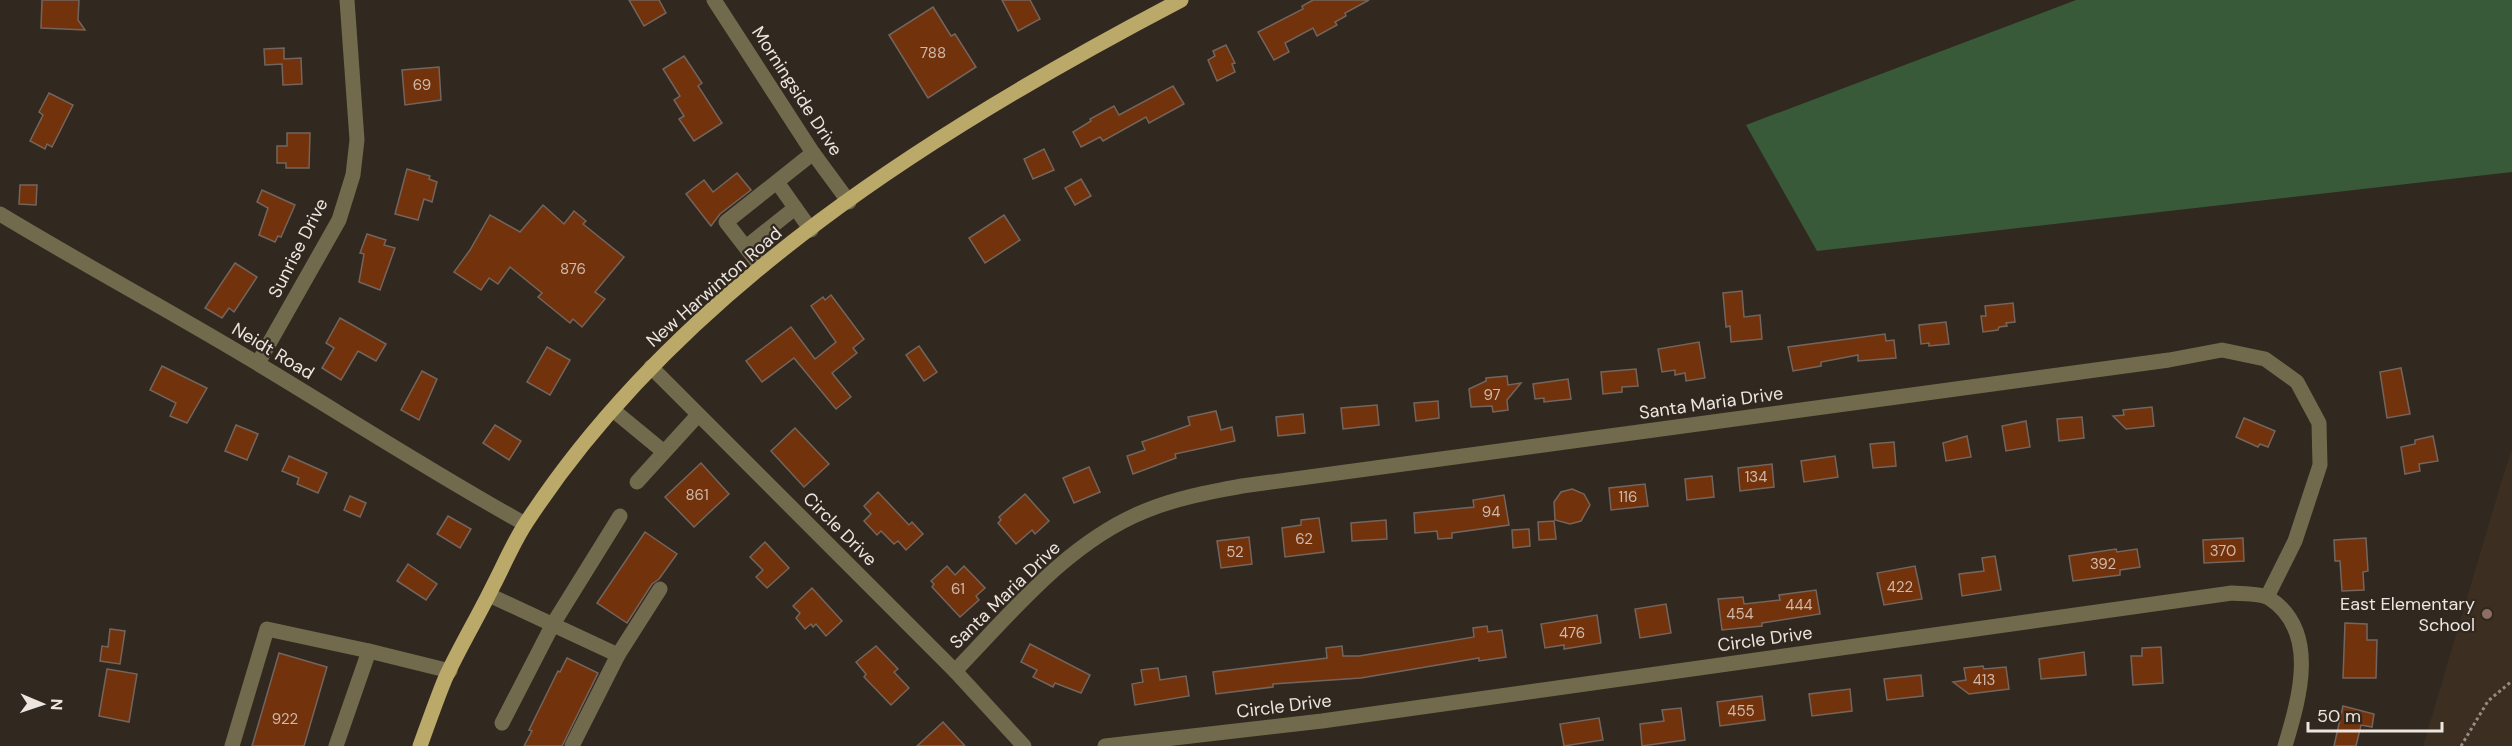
<svg xmlns="http://www.w3.org/2000/svg" width="2512" height="746" viewBox="0 0 2512 746" font-family="'DM Sans',sans-serif">
  <rect width="100%" height="100%" fill="#31281f"/>
  <path fill="#3c2e20" d="M2512,449v297h-89l78,-263z"/>
  <path fill="#395a39" d="M2076,0h436v172l-695,79 -71,-126z"/>
  <g fill="#72330c" stroke="#73655e" stroke-width="1.5">
    <path d="M42,0h37l-1,20 7,10 -44,-2z"/>
    <path d="M629,0h30l7,13 -22,13z"/>
    <path d="M1002,0h28l10,19 -22,12z"/>
    <path d="M1313,0h56l-24,13 1,3 -11,6 2,3 -20,11 -4,-8 -28,15 4,9 -15,8 -16,-28 45,-23 -1,-3z"/>
    <path d="M933,7l18,29 4,-2 21,33 -48,31 -39,-63z"/>
    <path d="M1226,45l9,18 -3,1 3,8 -18,9 -9,-21 7,-4 -2,-5z"/>
    <path d="M284,48v11l17,-1 1,26 -19,1 -1,-21 -17,1 -1,-16z"/>
    <path d="M684,56l18,27 -4,3 24,37 -28,18 -15,-22 5,-3 -10,-16 6,-4 -17,-27z"/>
    <path d="M439,67l2,33 -36,5 -3,-35z"/>
    <path d="M1173,86l11,18 -35,19 -3,-6 -43,24 -3,-4 -19,10 -8,-15 18,-11 -1,-2 24,-13 5,9z"/>
    <path d="M49,93l24,12 -21,42 -5,-3 -2,5 -15,-8 13,-26 -4,-3z"/>
    <path d="M287,133h23l-1,35h-23v-5h-9v-17h10z"/>
    <path d="M1044,149l10,21 -21,9 -9,-20z"/>
    <path d="M407,169l23,7 -1,3 8,3 -5,20 -8,-3 -6,21 -23,-6z"/>
    <path d="M737,173l14,17 -31,24 -9,12 -25,-32 18,-14 9,12z"/>
    <path d="M1081,179l10,17 -16,9 -10,-17z"/>
    <path d="M20,185h17l-1,20 -17,-1z"/>
    <path d="M262,190l33,15 -14,32 -3,-1 -3,6 -16,-7 9,-27 -11,-6z"/>
    <path d="M543,205l21,19 10,-13 12,10 -3,3 41,33 -29,35 10,7 -23,28 -9,-8 -3,4 -32,-26 4,-4 -32,-26 -12,17 -9,-6 -8,12 -27,-18 16,-22 20,-35 30,17z"/>
    <path d="M1004,215l16,25 -35,23 -16,-25z"/>
    <path d="M367,234l19,6 -2,5 11,3 -15,42 -21,-8 5,-28 -4,-1z"/>
    <path d="M235,263l22,14 -23,35 -5,-4 -7,10 -17,-10z"/>
    <path d="M1742,291l2,26 16,-2 2,24 -31,3 -1,-16 -4,1 -3,-34z"/>
    <path d="M831,295l33,44 -11,9 4,5 -25,20 19,24 -15,12 -42,-51 -32,24 -16,-21 45,-34 24,32 21,-17 -25,-36 12,-9 2,3z"/>
    <path d="M2013,303l2,19 -9,1 1,3 -8,1 -1,3 -15,2 -2,-16h5l-1,-10z"/>
    <path d="M340,318l46,26 -10,17 -18,-10 -17,29 -19,-12 12,-20 -8,-5z"/>
    <path d="M1946,322l3,22 -20,2v-3l-8,1 -2,-19z"/>
    <path d="M1885,334l1,7 8,-1 2,18 -38,3v-6l-37,7v4l-28,5 -5,-24z"/>
    <path d="M1699,342l6,36 -19,3 -1,-8 -10,2v-5l-13,2 -4,-23z"/>
    <path d="M919,346l18,26 -13,9 -18,-26z"/>
    <path d="M547,347l23,13 -20,35 -23,-13z"/>
    <path d="M162,366l45,22 -20,35 -17,-7 6,-13 -26,-13z"/>
    <path d="M2401,368l9,46 -23,4 -7,-46z"/>
    <path d="M1636,369l2,17 -16,1v5l-19,2 -2,-22z"/>
    <path d="M422,371l15,8 -18,41 -18,-10z"/>
    <path d="M1507,376l1,9 13,-2 -14,17 1,10 -15,2 -1,-6 -21,1 -2,-18 17,-8v-3z"/>
    <path d="M1568,379l3,20 -27,3v-4l-9,1 -2,-15z"/>
    <path d="M1438,401l1,17 -23,3 -2,-18z"/>
    <path d="M1377,405l2,20 -36,4 -2,-21z"/>
    <path d="M2152,407l2,19 -28,3 -13,-13 11,-1 -1,-5z"/>
    <path d="M1216,411l5,19 11,-3 3,14 -60,13 1,4 -43,16 -6,-18 18,-6 -3,-8 48,-17 -2,-8z"/>
    <path d="M1303,414l2,19 -27,3 -2,-19z"/>
    <path d="M2082,417l2,21 -25,3 -2,-22z"/>
    <path d="M2244,418l31,13 -7,16 -8,-3 -2,3 -22,-10z"/>
    <path d="M2026,421l4,26 -24,4 -4,-25z"/>
    <path d="M236,425l22,9 -11,26 -22,-9z"/>
    <path d="M495,425l26,16 -12,19 -26,-17z"/>
    <path d="M795,428l34,36 -25,23 -33,-36z"/>
    <path d="M1967,436l4,21 -25,4 -3,-18z"/>
    <path d="M2433,436l5,25 -19,3 1,7 -15,3 -4,-27 14,-3v-4z"/>
    <path d="M1894,442l2,24 -23,2 -3,-24z"/>
    <path d="M289,456l38,17 -9,20 -21,-9 2,-6 -17,-7z"/>
    <path d="M1835,456l3,21 -34,5 -3,-21z"/>
    <path d="M701,463l28,31 -35,33 -29,-30z"/>
    <path d="M1772,464l2,23 -34,4 -2,-23z"/>
    <path d="M1089,467l11,25 -26,11 -11,-25z"/>
    <path d="M1712,476l2,21 -27,3 -2,-21z"/>
    <path d="M1645,484l3,22 -37,4 -2,-22z"/>
    <path d="M1572,489l12,5 6,11 -9,16 -11,3 -15,-4 -1,-18 7,-10z"/>
    <path d="M878,492l31,33 3,-3 11,12 -17,16 -8,-9 -4,3 -13,-13 -4,4 -13,-14 7,-7 -7,-8z"/>
    <path d="M1025,494l24,27 -14,13 -3,-4 -16,14 -18,-21 3,-3 -2,-3z"/>
    <path d="M1504,495l5,30 -57,8v5l-14,1 -1,-8 -22,2 -1,-20 60,-6 -1,-7z"/>
    <path d="M350,496l16,7 -6,14 -16,-7z"/>
    <path d="M448,516l23,13 -11,19 -23,-14z"/>
    <path d="M1319,518l5,34 -39,5 -3,-29 19,-3v-5z"/>
    <path d="M1386,520l1,19 -35,2 -1,-18z"/>
    <path d="M1554,521l2,18 -17,1 -1,-18z"/>
    <path d="M1529,529l1,17 -17,2 -1,-18z"/>
    <path d="M645,532l32,22 -18,25 -7,5 -25,39 -30,-20z"/>
    <path d="M1249,537l3,27 -31,4 -4,-27z"/>
    <path d="M2243,538l1,23 -40,2 -1,-23z"/>
    <path d="M2366,538l2,33 -5,1 1,18 -22,1 -2,-30h-5l-1,-21z"/>
    <path d="M765,542l24,26 -22,20 -11,-11 7,-7 -13,-13z"/>
    <path d="M2116,549l1,3 20,-3 3,18 -20,3v5l-47,6 -4,-25z"/>
    <path d="M1995,556l6,34 -39,6 -3,-22 25,-3 -2,-13z"/>
    <path d="M408,564l29,20 -11,16 -29,-19z"/>
    <path d="M947,566l8,9 9,-9 21,22 -9,8 3,4 -19,17 -28,-30 2,-3 -3,-3z"/>
    <path d="M1915,566l7,33 -38,6 -7,-32z"/>
    <path d="M812,588l30,33 -16,15 -10,-12 -3,3 -2,-3 -6,5 -9,-11 4,-5 -7,-7z"/>
    <path d="M1816,590l4,24 -58,9v3l-40,4 -4,-31 25,-2 1,7 36,-4 -1,-5z"/>
    <path d="M1666,604l5,29 -31,5 -5,-29z"/>
    <path d="M1597,615l4,28 -37,6v-4l-19,3 -4,-24z"/>
    <path d="M2345,623l22,1v16h10l-1,38h-33z"/>
    <path d="M1487,626l1,6 14,-2 4,27 -27,4v-3l-118,20 -88,6v3l-57,7 -3,-22 114,-14 -1,-10 16,-2 1,10h16l61,-10 54,-9 -1,-9z"/>
    <path d="M110,629l15,2 -5,33 -20,-3 2,-15 6,1z"/>
    <path d="M1030,644l60,31 -9,18 -26,-10 -2,4 -20,-10 4,-7 -16,-8z"/>
    <path d="M876,646l22,23 -4,3 15,16 -18,17 -27,-28 2,-3 -10,-12z"/>
    <path d="M2161,647l2,36 -30,2 -2,-29h11v-8z"/>
    <path d="M2084,652l2,23 -45,4 -2,-20z"/>
    <path d="M279,653l48,14 -23,79h-52z"/>
    <path d="M567,658l31,15 -36,73h-38l8,-15 -3,-1 29,-59 2,1z"/>
    <path d="M1983,666l1,3 22,-2 3,22 -40,5 -16,-12 13,-2 -2,-12z"/>
    <path d="M1158,668l2,12 26,-4 3,20 -54,9 -3,-21 11,-2 -2,-12z"/>
    <path d="M107,669l30,5 -8,48 -30,-6z"/>
    <path d="M1921,675l2,21 -36,4 -3,-21z"/>
    <path d="M1850,689l2,22 -40,5 -3,-22z"/>
    <path d="M1762,696l3,24 -45,6 -3,-24z"/>
    <path d="M2343,706l31,8 -2,13 -11,-2 -5,21h-22z"/>
    <path d="M1681,708l4,32 -43,6 -2,-22 24,-3 -2,-11z"/>
    <path d="M1599,718l4,22 -39,6 -4,-22z"/>
    <path d="M943,722l22,24h-48z"/>
  </g>
  <g fill="none" stroke-linecap="round" stroke-linejoin="round">
    <path stroke="#948d86" stroke-width="3" stroke-dasharray="3 3" stroke-linecap="butt" d="M2461,746l27,-45 24,-20"/>
    <g stroke="#726a4c" stroke-width="15">
      <path d="M714,0l99,153 36,49"/>
      <path d="M777,182l34,48"/>
      <path d="M0,214c86,52 174,99 260,151 88,53 175,109 265,159"/>
      <path d="M746,247l49,-39"/>
      <path d="M761,267l-35,-45 87,-69"/>
      <path d="M258,363l81,-143 14,-45 4,-35 -10,-140"/>
      <path d="M651,367l304,304 69,75"/>
      <path d="M613,410l51,42"/>
      <path d="M637,482l61,-67"/>
      <path d="M489,595l129,60 42,-66"/>
      <path d="M955,671c56,-58 113,-129 190,-160 32,-13 64,-19 97,-25l927,-126 53,-10 43,9 32,23 22,41 1,42 -25,76 -28,56"/>
      <path d="M502,723l51,-99 67,-108"/>
      <path d="M232,746l35,-117 102,22"/>
      <path d="M336,746l33,-95 81,20"/>
      <path d="M572,746l46,-91"/>
      <path d="M1105,746l217,-25 910,-128c10,1 28,0 37,5 51,33 30,101 16,148"/>
    </g>
    <path stroke="#bba969" stroke-width="15" d="M420,746c8,-22 16,-45 25,-67 14,-31 33,-62 48,-93 11,-21 20,-43 33,-63 153,-235 412,-396 655,-523"/>
  </g>
  <circle fill="#8d6e63" stroke="#31281f" stroke-width="2" cx="2487" cy="614" r="6"/>
  <g text-anchor="middle" stroke-width="4.5" stroke-linejoin="round" paint-order="stroke">
    <g font-size="15" fill="#ceb9ab">
      <text x="933" y="58">788</text>
      <text x="422" y="90">69</text>
      <text x="573" y="274">876</text>
      <text x="1492" y="400">97</text>
      <text x="1756" y="482">134</text>
      <text x="697" y="500">861</text>
      <text x="1628" y="502">116</text>
      <text x="1491" y="517">94</text>
      <text x="1304" y="544">62</text>
      <text x="2223" y="556">370</text>
      <text x="1235" y="557">52</text>
      <text x="2103" y="569">392</text>
      <text x="1900" y="592">422</text>
      <text x="958" y="594">61</text>
      <text x="1799" y="610">444</text>
      <text x="1740" y="619">454</text>
      <text x="1572" y="638">476</text>
      <text x="1984" y="685">413</text>
      <text x="1741" y="716">455</text>
      <text x="285" y="724">922</text>
    </g>
    <g font-size="18" fill="#ece6e0" stroke="#31281f">
      <text transform="translate(797 91) rotate(57)" y="6">Morningside Drive</text>
      <text transform="translate(298 248) rotate(-63)" y="6">Sunrise Drive</text>
      <text transform="translate(714 287) rotate(-41)" y="6">New Harwinton Road</text>
      <text transform="translate(273 351) rotate(31)" y="6">Neidt Road</text>
      <text transform="translate(1711 403) rotate(-8)" y="6">Santa Maria Drive</text>
      <text transform="translate(840 529) rotate(45)" y="6">Circle Drive</text>
      <text transform="translate(1005 595) rotate(-44)" y="6">Santa Maria Drive</text>
      <text transform="translate(1765 639) rotate(-8)" y="6">Circle Drive</text>
      <text transform="translate(1284 706) rotate(-7)" y="6">Circle Drive</text>
    </g>
    <g font-size="18" fill="#ece6e0" stroke="#31281f" text-anchor="end">
      <text x="2475" y="610">East Elementary<tspan x="2475" dy="21">School</tspan></text>
    </g>
  </g>
  <g transform="translate(42 704) rotate(92)" stroke="#31281f" stroke-width="4.5" paint-order="stroke">
  <path d="M0-4.5L10 22L0 15L-10 22Z" fill="#ece6e0"/>
  <text y="-9" font-size="16" font-weight="bold" text-anchor="middle" fill="#ece6e0">N</text>
  </g>
  <path d="M2308 722v9h134v-9" fill="none" stroke="#ece6e0" stroke-width="3"/>
  <text x="2317" y="722" font-size="18" fill="#ece6e0" stroke="#31281f" stroke-width="4.5" paint-order="stroke">50 m</text>
</svg>
